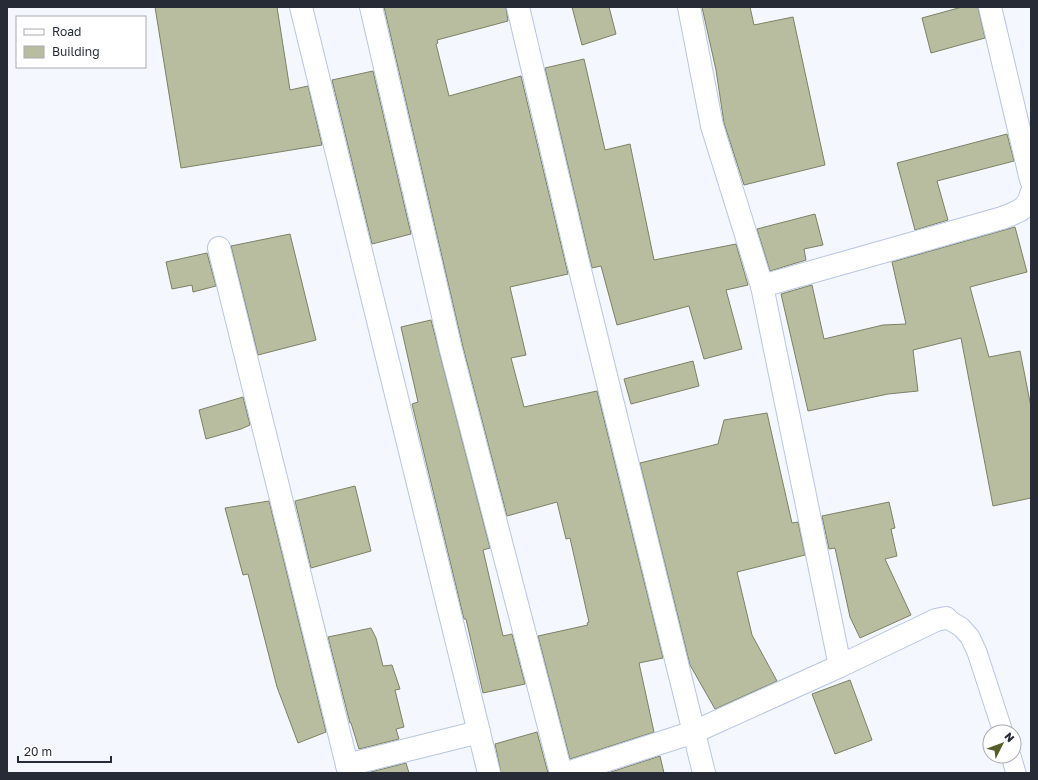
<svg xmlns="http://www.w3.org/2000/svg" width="1038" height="780" viewBox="0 0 1038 780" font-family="'Golos Text',sans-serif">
  <rect width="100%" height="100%" fill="#f4f7fd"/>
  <g fill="#b8bd9f" stroke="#7c8165">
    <path d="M155,7h122l13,83 18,-4 14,59 -141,23z"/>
    <path d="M384,7h122l2,14 -71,19 1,3 -2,1 13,52 72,-20 47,198 -58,13 16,68 -15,3 13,49 73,-16 66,267 -24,5 15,69 -84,27 -32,-123 50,-11 -1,-2 2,-1 -19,-84 -4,1 -9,-37 -50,14 -44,-169z"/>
    <path d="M572,7h37l7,27 -34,11z"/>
    <path d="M702,7h48l4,18 39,-8 32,148 -81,20 -20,-62 -8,-53z"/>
    <path d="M962,7h16l7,31 -54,15 -9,-35z"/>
    <path d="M584,59l21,91 25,-6 24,116 82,-16 12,41 -22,5 16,59 -38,10 -15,-53 -72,19 -16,-59 -9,2 -47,-200z"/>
    <path d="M373,71l38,163 -39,10 -40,-164z"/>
    <path d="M1007,134l7,27 -77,20 11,39 -33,10 -18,-67z"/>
    <path d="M815,214l8,31 -19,4 2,11 -36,11 -13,-42z"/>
    <path d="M1015,227l12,45 -57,15 19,70 31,-6 11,56v91l-38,8 -32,-168 -48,12 5,41 -30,3 -80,17 -27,-117 31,-9 12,54 59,-14 23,-1 -14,-62z"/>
    <path d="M290,234l26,106 -58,15 -27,-109z"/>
    <path d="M207,253l9,33 -23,6 -1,-7 -20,4 -6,-27z"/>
    <path d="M431,320l59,228 -7,2 20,86 9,-2 13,50 -42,9 -17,-74h-2l-52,-215 6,-2 -17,-75z"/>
    <path d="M693,361l6,25 -68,18 -7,-25z"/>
    <path d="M243,397l7,28 -9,4 -35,10 -7,-29z"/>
    <path d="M767,413l25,110 6,-1 7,33 -68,17 15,63 25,46 -62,28 -25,-44 -50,-202 78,-19 6,-24z"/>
    <path d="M355,486l16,65 -60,17 -16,-67z"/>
    <path d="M269,501l57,231 -28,11 -21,-56 -29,-113 -5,1 -18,-67z"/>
    <path d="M889,502l6,26 -4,1 6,27 -12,3 26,56 -51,23 -10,-21 -15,-69 -6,1 -7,-33z"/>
    <path d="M371,628l5,10 7,28 9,-1 8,24 -5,1 9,37 -8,2 3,10 -40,10 -8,-26h-1l-22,-86z"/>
    <path d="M850,680l22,60 -37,14 -23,-60z"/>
    <path d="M537,732l11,41h-47l-6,-29z"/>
    <path d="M660,756l4,17h-56z"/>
    <path d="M406,763l3,10h-42z"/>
  </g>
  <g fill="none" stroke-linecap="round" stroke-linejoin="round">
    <defs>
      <g id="service">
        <path d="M946,618l15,9 9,10 7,15 26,80"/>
        <path d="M1011,756l5,17"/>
      </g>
      <g id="minor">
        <path d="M301,7l188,766"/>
        <path d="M371,7l80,343 110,423"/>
        <path d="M518,7l59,251 127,515"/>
        <path d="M689,7l23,119 50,160 78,380"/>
        <path d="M990,7l41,173"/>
        <path d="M219,248l130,525"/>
        <path d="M762,286l240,-68c13,-5 27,-9 29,-24"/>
        <path d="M347,765l132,-33"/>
        <path d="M567,773l127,-41 146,-66 96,-46 10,-2"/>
      </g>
    </defs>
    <use href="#service" stroke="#b9c5e1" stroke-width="21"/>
    <use href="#minor" stroke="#b9c5e1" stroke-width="24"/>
    <use href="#service" stroke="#fff" stroke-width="19"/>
    <use href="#minor" stroke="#fff" stroke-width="22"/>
  </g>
  <rect width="1038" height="780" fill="none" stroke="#262b36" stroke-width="16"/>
  <rect x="16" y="16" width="130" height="52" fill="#ffffff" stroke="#a8aaaf"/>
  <rect x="24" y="29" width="20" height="6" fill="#ffffff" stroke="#a8aaaf"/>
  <text x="52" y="36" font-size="12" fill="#262b36">Road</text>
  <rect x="24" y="46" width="20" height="12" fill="#b8bd9f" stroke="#a8aaaf"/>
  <text x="52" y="56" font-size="12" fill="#262b36">Building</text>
  <g transform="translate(1002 744) rotate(48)"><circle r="19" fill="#ffffff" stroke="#a8aaaf"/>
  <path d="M0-3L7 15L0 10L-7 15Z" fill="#565d2b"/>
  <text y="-6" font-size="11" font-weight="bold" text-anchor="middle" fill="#262b36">N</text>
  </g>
  <path d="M18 756v6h93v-6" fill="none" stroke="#262b36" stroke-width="2"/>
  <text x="24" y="756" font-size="12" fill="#262b36" stroke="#ffffff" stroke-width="3" paint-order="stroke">20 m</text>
</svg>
